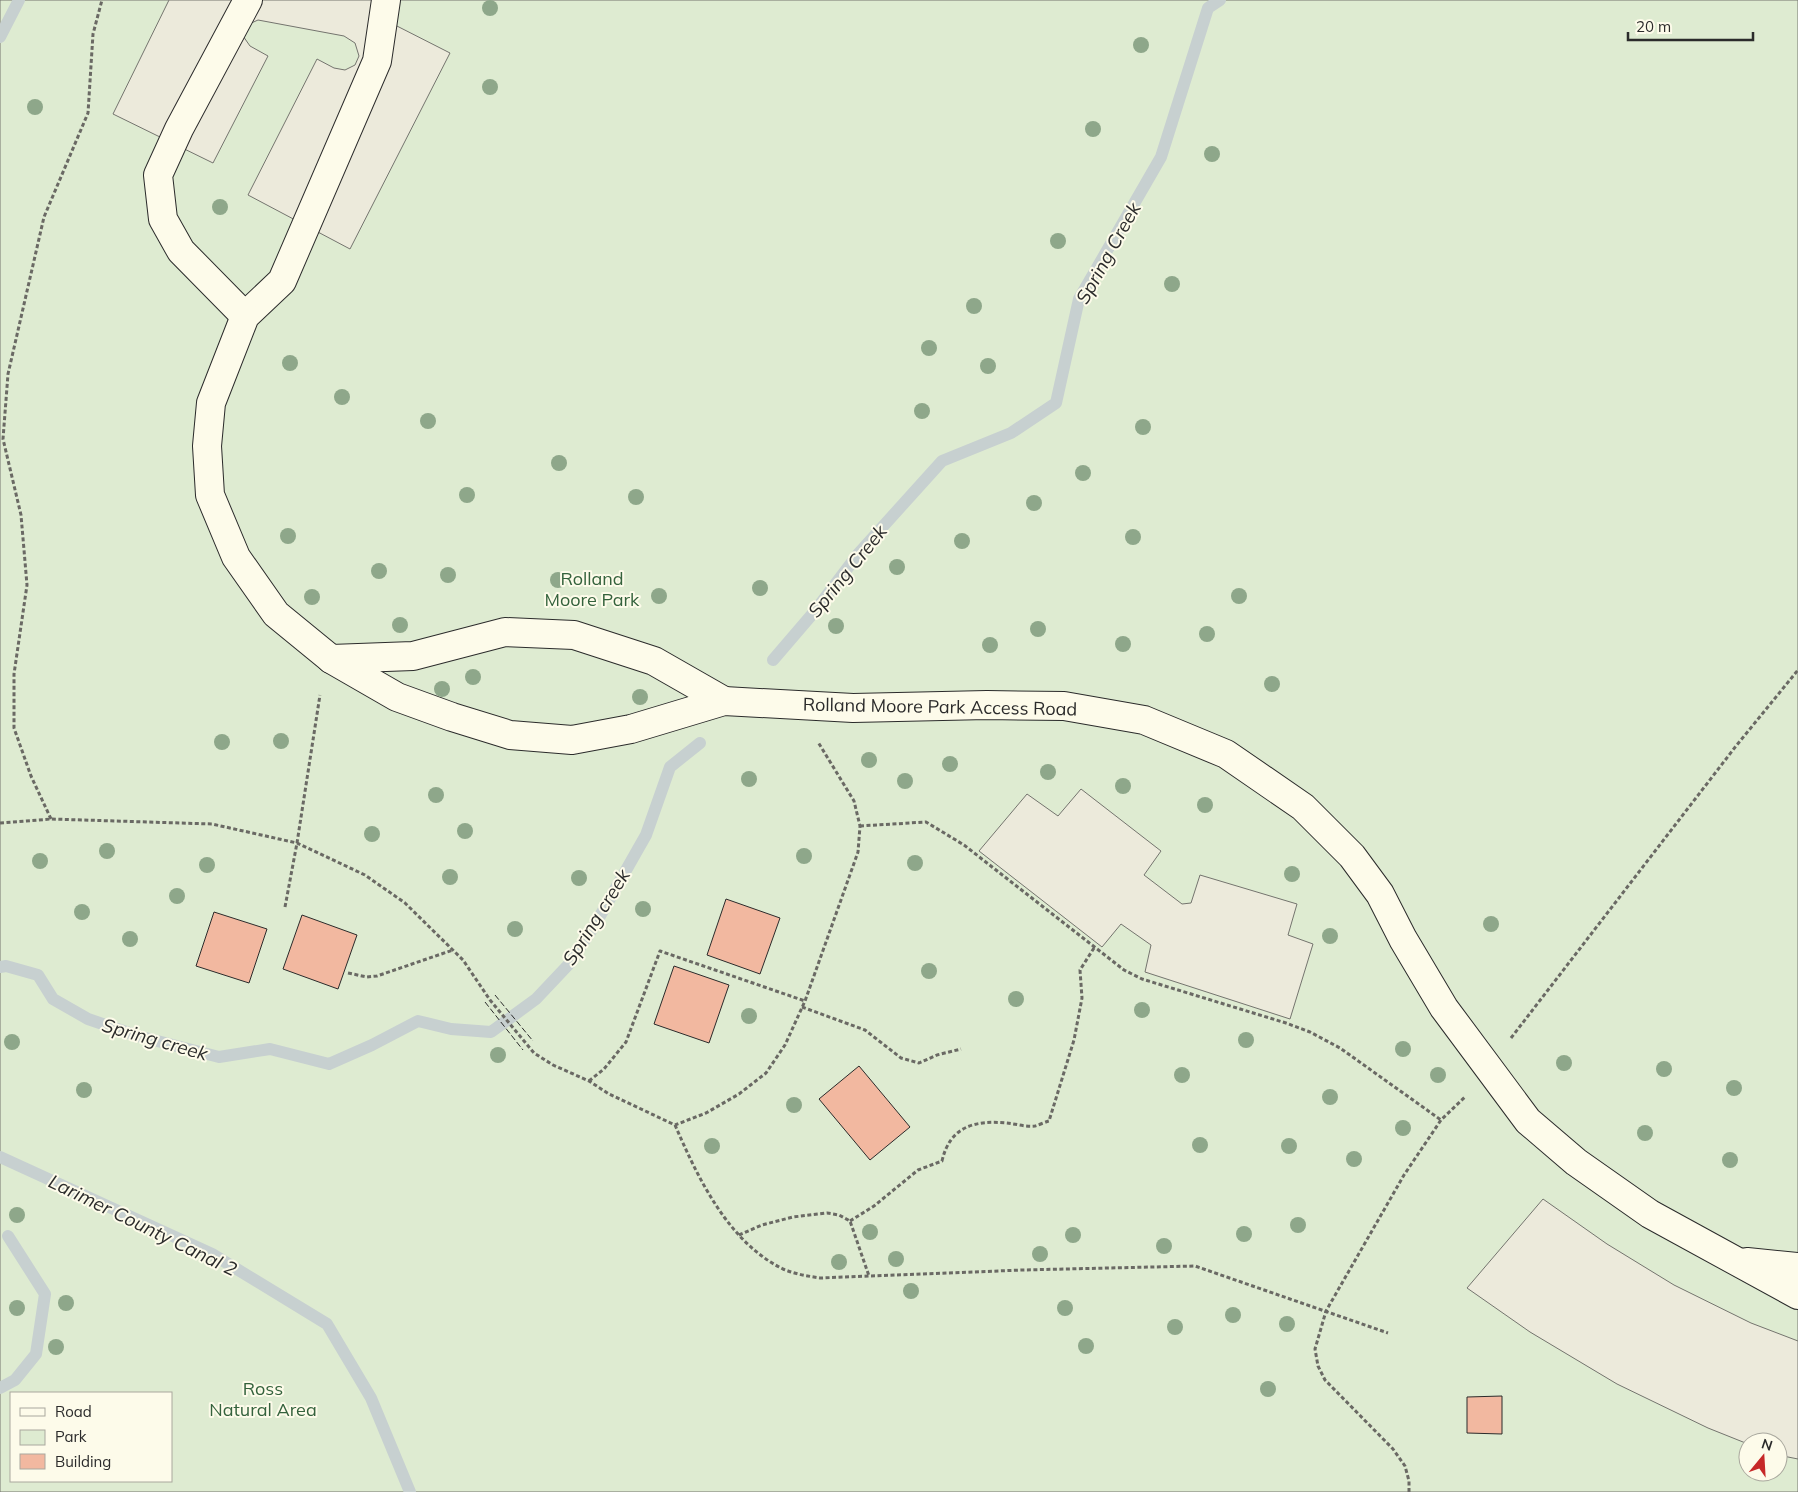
<svg xmlns="http://www.w3.org/2000/svg" width="1798" height="1492" viewBox="0 0 1798 1492" font-family="Mulish,sans-serif">
  <rect width="100%" height="100%" fill="#fdfbea"/>
  <path fill="#deebd1" stroke="#74746e" fill-rule="evenodd" d="M0,0h1798v1492h-1798zM11,1393h160v88h-160zM1748,1442h30v30h-30z"/>
  <g fill="#eceadb" stroke="#74746e">
    <path d="M169,0h227l-5,23 59,30 -100,196 -102,-54 69,-136 17,9 11,2 10,-5 4,-9 -4,-13 -11,-7 -86,-16 -11,5 -4,11 7,10 18,10 -55,107 -100,-49z"/>
    <path d="M1081,789l80,62 -17,24 38,29 9,-1 9,-28 97,29 -9,31 25,9 -23,75 -145,-47 6,-27 -30,-21 -19,23 -123,-96 48,-57 31,22z"/>
    <path d="M1543,1199l64,45 67,41 77,38 47,18v118l-20,-4v-13h-30v2l-40,-16 -91,-44 -87,-52 -63,-44z"/>
  </g>
  <g fill="none" stroke-linecap="round" stroke-linejoin="round">
    <g stroke="#c7d0d0" stroke-width="12">
      <path d="M0,37l19,-37"/>
      <path d="M773,660l42,-49 44,-58 83,-92 69,-28 45,-30 23,-104 82,-142 47,-149 12,-8"/>
      <path d="M0,967l6,-1 32,9 15,24 35,20 50,17 81,21 51,-8 59,15 43,-19 46,-24 33,8 40,3 45,-33 34,-36 26,-40 50,-88 24,-68 30,-24"/>
      <path d="M0,1157l212,97 115,70 44,74 39,94"/>
      <path d="M0,1388l15,-8 21,-26 9,-60 -37,-58"/>
    </g>
  </g>
  <g fill="#f2b8a0" stroke="#2b2b2b">
    <path d="M726,899l54,19 -20,56 -53,-19z"/>
    <path d="M214,912l53,17 -18,54 -53,-17z"/>
    <path d="M302,915l55,20 -19,54 -55,-20z"/>
    <path d="M674,966l55,19 -20,58 -55,-19z"/>
    <path d="M859,1066l51,61 -40,33 -51,-61z"/>
    <path d="M1502,1396v38l-35,-1v-36z"/>
  </g>
  <g fill="none" stroke-linecap="round" stroke-linejoin="round">
    <defs>
      <g id="minor">
        <path d="M386,0l-9,61 -95,220 -37,35 -34,87 -4,43 3,49 26,62 40,57 55,45 66,38 55,20 58,18 62,5 59,-11 93,-28 129,7 134,-3 77,1 80,14 82,34 77,53 49,49 28,38 23,45 41,69 84,113 48,41 74,52 148,81"/>
        <path d="M245,316l-64,-65 -18,-32 -5,-44 21,-46 69,-129"/>
        <path d="M331,659l82,-3 92,-24 69,3 80,26 70,40"/>
        <path d="M1747,1262l51,5"/>
      </g>
    </defs>
    <use href="#minor" stroke="#2b2b2b" stroke-width="30"/>
    <g stroke="#6a6964" stroke-width="3" stroke-dasharray="4 2.5" stroke-linecap="butt">
      <path d="M51,819l-20,-43 -17,-48v-54l13,-89 -6,-70 -18,-76 5,-65 36,-157 44,-104 5,-79 9,-34"/>
      <path d="M0,823l51,-4 161,5 85,19 68,32 40,28 58,57 27,40 44,53 19,12 36,16 20,13 66,31 31,-12 33,-19 27,-21 19,-28 20,-44 53,-149 2,-26 -6,-25 -36,-59"/>
      <path d="M860,826l66,-4 38,23 160,125 18,9 144,44 24,9 30,16 101,72"/>
      <path d="M285,907l12,-64 23,-148"/>
      <path d="M348,973l19,4 10,-1 76,-26"/>
      <path d="M802,1007l63,23 36,28 18,5 18,-8 24,-6"/>
      <path d="M1511,1038l225,-292 62,-76"/>
      <path d="M589,1081l15,-12 22,-27 34,-91 145,50"/>
      <path d="M675,1125c23,53 53,117 108,144 12,5 24,7 37,9l203,-8 172,-4 193,67"/>
      <path d="M850,1221l24,-15 44,-36 24,-9c8,-35 33,-41 65,-38 9,1 19,4 28,3 4,-1 10,-4 14,-5l25,-81 8,-42 -2,-28 14,-22"/>
      <path d="M739,1235l23,-10 31,-8 34,-4 12,2 11,6 19,55"/>
      <path d="M1409,1492v-11l-4,-15 -12,-17 -68,-69 -7,-14 -3,-17 11,-38 78,-136 37,-55 25,-24"/>
    </g>
    <use href="#minor" stroke="#fdfbea" stroke-width="28"/>
    <g stroke="#2b2b2b" stroke-width="1" stroke-dasharray="6 2.5" stroke-linecap="butt">
      <path d="M495,995l38,46"/>
      <path d="M485,1002l38,48"/>
    </g>
  </g>
  <g fill="#8ea78a">
    <circle cx="490" cy="8" r="8"/>
    <circle cx="1141" cy="45" r="8"/>
    <circle cx="490" cy="87" r="8"/>
    <circle cx="35" cy="107" r="8"/>
    <circle cx="1093" cy="129" r="8"/>
    <circle cx="1212" cy="154" r="8"/>
    <circle cx="220" cy="207" r="8"/>
    <circle cx="1058" cy="241" r="8"/>
    <circle cx="1172" cy="284" r="8"/>
    <circle cx="974" cy="306" r="8"/>
    <circle cx="929" cy="348" r="8"/>
    <circle cx="290" cy="363" r="8"/>
    <circle cx="988" cy="366" r="8"/>
    <circle cx="342" cy="397" r="8"/>
    <circle cx="922" cy="411" r="8"/>
    <circle cx="428" cy="421" r="8"/>
    <circle cx="1143" cy="427" r="8"/>
    <circle cx="559" cy="463" r="8"/>
    <circle cx="1083" cy="473" r="8"/>
    <circle cx="467" cy="495" r="8"/>
    <circle cx="636" cy="497" r="8"/>
    <circle cx="1034" cy="503" r="8"/>
    <circle cx="288" cy="536" r="8"/>
    <circle cx="1133" cy="537" r="8"/>
    <circle cx="962" cy="541" r="8"/>
    <circle cx="897" cy="567" r="8"/>
    <circle cx="379" cy="571" r="8"/>
    <circle cx="448" cy="575" r="8"/>
    <circle cx="558" cy="580" r="8"/>
    <circle cx="760" cy="588" r="8"/>
    <circle cx="659" cy="596" r="8"/>
    <circle cx="1239" cy="596" r="8"/>
    <circle cx="312" cy="597" r="8"/>
    <circle cx="400" cy="625" r="8"/>
    <circle cx="836" cy="626" r="8"/>
    <circle cx="1038" cy="629" r="8"/>
    <circle cx="1207" cy="634" r="8"/>
    <circle cx="1123" cy="644" r="8"/>
    <circle cx="990" cy="645" r="8"/>
    <circle cx="473" cy="677" r="8"/>
    <circle cx="1272" cy="684" r="8"/>
    <circle cx="442" cy="689" r="8"/>
    <circle cx="640" cy="697" r="8"/>
    <circle cx="281" cy="741" r="8"/>
    <circle cx="222" cy="742" r="8"/>
    <circle cx="869" cy="760" r="8"/>
    <circle cx="950" cy="764" r="8"/>
    <circle cx="1048" cy="772" r="8"/>
    <circle cx="749" cy="779" r="8"/>
    <circle cx="905" cy="781" r="8"/>
    <circle cx="1123" cy="786" r="8"/>
    <circle cx="436" cy="795" r="8"/>
    <circle cx="1205" cy="805" r="8"/>
    <circle cx="465" cy="831" r="8"/>
    <circle cx="372" cy="834" r="8"/>
    <circle cx="107" cy="851" r="8"/>
    <circle cx="804" cy="856" r="8"/>
    <circle cx="40" cy="861" r="8"/>
    <circle cx="915" cy="863" r="8"/>
    <circle cx="207" cy="865" r="8"/>
    <circle cx="1292" cy="874" r="8"/>
    <circle cx="450" cy="877" r="8"/>
    <circle cx="579" cy="878" r="8"/>
    <circle cx="177" cy="896" r="8"/>
    <circle cx="643" cy="909" r="8"/>
    <circle cx="82" cy="912" r="8"/>
    <circle cx="1491" cy="924" r="8"/>
    <circle cx="515" cy="929" r="8"/>
    <circle cx="1330" cy="936" r="8"/>
    <circle cx="130" cy="939" r="8"/>
    <circle cx="929" cy="971" r="8"/>
    <circle cx="1016" cy="999" r="8"/>
    <circle cx="1142" cy="1010" r="8"/>
    <circle cx="749" cy="1016" r="8"/>
    <circle cx="1246" cy="1040" r="8"/>
    <circle cx="12" cy="1042" r="8"/>
    <circle cx="1403" cy="1049" r="8"/>
    <circle cx="498" cy="1055" r="8"/>
    <circle cx="1564" cy="1063" r="8"/>
    <circle cx="1664" cy="1069" r="8"/>
    <circle cx="1182" cy="1075" r="8"/>
    <circle cx="1438" cy="1075" r="8"/>
    <circle cx="1734" cy="1088" r="8"/>
    <circle cx="84" cy="1090" r="8"/>
    <circle cx="1330" cy="1097" r="8"/>
    <circle cx="794" cy="1105" r="8"/>
    <circle cx="1403" cy="1128" r="8"/>
    <circle cx="1645" cy="1133" r="8"/>
    <circle cx="1200" cy="1145" r="8"/>
    <circle cx="712" cy="1146" r="8"/>
    <circle cx="1289" cy="1146" r="8"/>
    <circle cx="1354" cy="1159" r="8"/>
    <circle cx="1730" cy="1160" r="8"/>
    <circle cx="17" cy="1215" r="8"/>
    <circle cx="1298" cy="1225" r="8"/>
    <circle cx="870" cy="1232" r="8"/>
    <circle cx="1244" cy="1234" r="8"/>
    <circle cx="1073" cy="1235" r="8"/>
    <circle cx="1164" cy="1246" r="8"/>
    <circle cx="1040" cy="1254" r="8"/>
    <circle cx="896" cy="1259" r="8"/>
    <circle cx="839" cy="1262" r="8"/>
    <circle cx="911" cy="1291" r="8"/>
    <circle cx="66" cy="1303" r="8"/>
    <circle cx="17" cy="1308" r="8"/>
    <circle cx="1065" cy="1308" r="8"/>
    <circle cx="1233" cy="1315" r="8"/>
    <circle cx="1287" cy="1324" r="8"/>
    <circle cx="1175" cy="1327" r="8"/>
    <circle cx="1086" cy="1346" r="8"/>
    <circle cx="56" cy="1347" r="8"/>
    <circle cx="1268" cy="1389" r="8"/>
  </g>
  <g text-anchor="middle" stroke-width="4" stroke-linejoin="round" paint-order="stroke">
    <g font-size="18" fill="#34623c" stroke="#fdfbea">
      <text x="592" y="585">Rolland<tspan x="592" dy="21">Moore Park</tspan></text>
      <text x="263" y="1395">Ross<tspan x="263" dy="21">Natural Area</tspan></text>
    </g>
    <g font-size="18" fill="#2b2b2b" stroke="#fdfbea">
      <text transform="translate(940 707) rotate(1)" y="6">Rolland Moore Park Access Road</text>
    </g>
    <g font-size="19" font-style="italic" fill="#2b2b2b" stroke="#fdfbea">
      <text transform="translate(1108 253) rotate(-61)" y="7">Spring Creek</text>
      <text transform="translate(847 571) rotate(-51)" y="7">Spring Creek</text>
      <text transform="translate(596 917) rotate(-58)" y="7">Spring creek</text>
      <text transform="translate(155 1039) rotate(16)" y="7">Spring creek</text>
      <text transform="translate(143 1225) rotate(26)" y="7">Larimer County Canal 2</text>
    </g>
  </g>
  <rect x="10" y="1392" width="162" height="90" fill="#fdfbea" stroke="#a9a89e"/>
  <rect x="20" y="1408" width="25" height="8" fill="#fdfbea" stroke="#a9a89e"/>
  <text x="55" y="1417" font-size="15" fill="#2b2b2b">Road</text>
  <rect x="20" y="1430" width="25" height="15" fill="#deebd1" stroke="#a9a89e"/>
  <text x="55" y="1442" font-size="15" fill="#2b2b2b">Park</text>
  <rect x="20" y="1454" width="25" height="15" fill="#f2b8a0" stroke="#a9a89e"/>
  <text x="55" y="1467" font-size="15" fill="#2b2b2b">Building</text>
  <g transform="translate(1763 1457) rotate(18)"><circle r="24" fill="#fdfbea" stroke="#a9a89e"/>
  <path d="M0-4L9 19L0 12L-9 19Z" fill="#c62828"/>
  <text y="-8" font-size="14" font-weight="bold" text-anchor="middle" fill="#2b2b2b">N</text>
  </g>
  <path d="M1628 32v8h125v-8" fill="none" stroke="#2b2b2b" stroke-width="2.5"/>
  <text x="1636" y="32" font-size="15" fill="#2b2b2b" stroke="#fdfbea" stroke-width="4" paint-order="stroke">20 m</text>
</svg>
